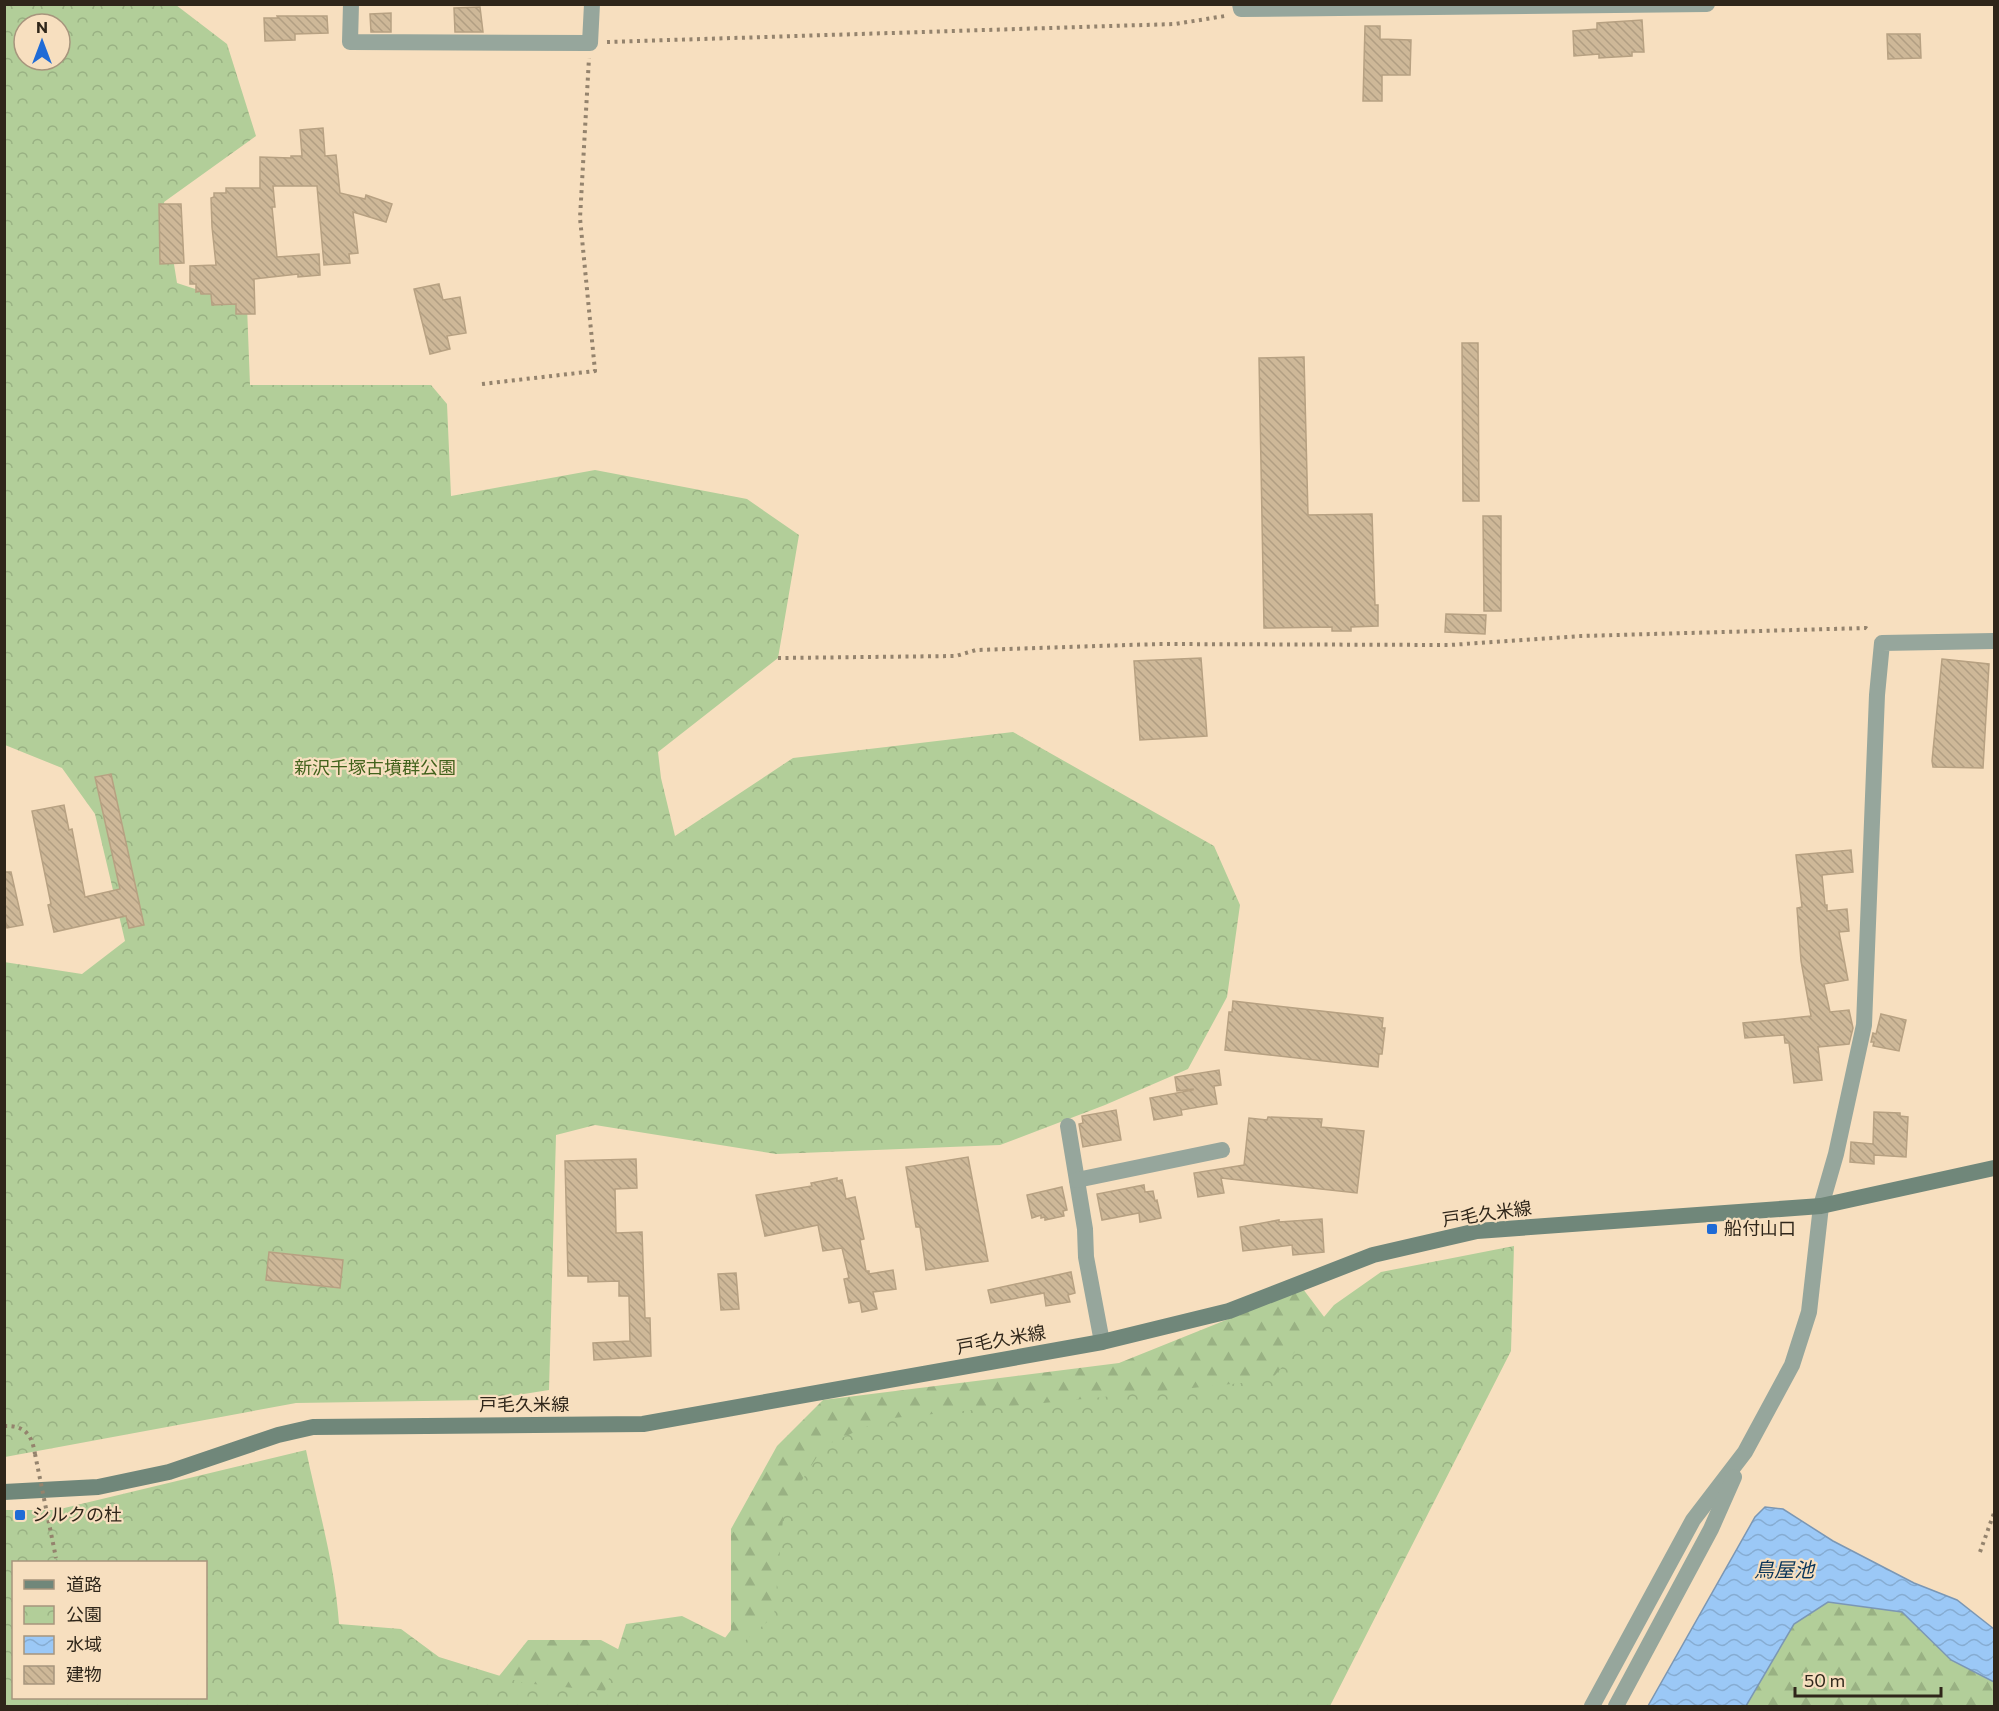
<svg xmlns="http://www.w3.org/2000/svg" width="1999" height="1711" viewBox="0 0 1999 1711" font-family="Commissioner,'Noto Sans JP',sans-serif">
  <defs>
    <pattern id="forest-firs" width="22" height="20" patternUnits="userSpaceOnUse" patternTransform="scale(1.5)"><rect width="22" height="20" fill="#b2ce99"/><path d="M5 1l3.5 6h-7zM16 11l3.5 6h-7z" fill="#99b183"/></pattern>
    <pattern id="park-crowns" width="20" height="18" patternUnits="userSpaceOnUse" patternTransform="scale(1.5)"><rect width="20" height="18" fill="#b2ce99"/><path d="M2 6a3 3 0 1 1 6 0M12 15a3 3 0 1 1 6 0" fill="none" stroke="#99b183"/></pattern>
    <pattern id="water-waves" width="16" height="10" patternUnits="userSpaceOnUse" patternTransform="scale(1.5)"><rect width="16" height="10" fill="#9bc8f6"/><path d="M0 5q4-4 8 0t8 0" fill="none" stroke="#86acd2"/></pattern>
    <pattern id="building-back-hatch" width="6" height="6" patternUnits="userSpaceOnUse" patternTransform="scale(1.5)"><rect width="6" height="6" fill="#ceb898"/><path d="M-1 5l2 2M0 0l6 6M5-1l2 2" fill="none" stroke="#b19e82"/></pattern>
  </defs>
  <rect width="100%" height="100%" fill="#f7dfbf"/>
  <g fill="url(#forest-firs)">
    <path d="M1303,1289l28,37 -83,314 -773,66 53,-66h73l84,45 18,-18 28,-37v-101l46,-83 46,-46 296,-37z"/>
    <path d="M1828,1602l74,10 49,47 43,23v24h-248l48,-82z"/>
  </g>
  <g fill="url(#park-crowns)" fill-rule="evenodd">
    <path d="M5,4l171,1 51,39 29,92 -92,66 13,81 70,23 3,79h181l16,19 4,92 144,-26 152,29 52,36 -21,123 -120,94 3,26 14,58 118,-78 220,-26 201,114 26,59 -13,92 -39,72 -83,36 -105,40 -224,9 -181,-29 -39,10 -7,255 -62,10 -191,3 -291,54 -1,-495 78,12 43,-33 -30,-127 -33,-46 -57,-23zM24,24h36v36h-36z"/>
    <path d="M1514,1246l-3,105 -181,355h-1325v-196h51l250,-60c12,57 29,115 33,174l62,5 38,28 84,26 82,8 21,-67 56,-8 58,29 34,-29 10,-108 40,-62 59,-27 388,-39 63,-75 47,-33zM14,1562h192v136h-192z"/>
  </g>
  <path fill="url(#water-waves)" stroke="#7b97b4" stroke-width="1.5" d="M1765,1507l18,2 50,32 81,42 43,17 37,29v53l-43,-22 -49,-48 -74,-10 -34,22 -48,82h-98l107,-189z"/>
  <g fill="url(#building-back-hatch)" stroke="#b7a182" stroke-width="1.5">
    <path d="M480,7l3,25h-28l-1,-24z"/>
    <path d="M391,13v19h-20l-1,-18z"/>
    <path d="M277,16h50l1,17 -33,1v6l-30,1 -1,-23h14z"/>
    <path d="M1642,20l2,32h-12v4l-33,2v-4l-25,2 -1,-25 24,-2v-6z"/>
    <path d="M1365,26h15v13l31,1 -1,35h-28v26h-19z"/>
    <path d="M1887,34h33l1,24 -33,1z"/>
    <path d="M323,128l2,28 11,-1 4,38 25,6 1,-4 26,9 -6,18 -33,-10 5,41 -9,1 1,9 -26,2 -7,-79h-44l2,21h-3l5,50 42,-3 1,21 -22,2v-3l-44,5 1,35h-19v-10l-24,1 -1,-11h-10l-1,-3 -4,1v-8h-6v-18l26,-1 -4,-38 -1,-29 3,-1v-4h12v-5h34v-31l31,1v-2h11l-2,-26z"/>
    <path d="M159,204h22l3,59 -24,1z"/>
    <path d="M439,284l4,16 17,-3 6,36 -19,3 3,13 -20,5 -16,-65z"/>
    <path d="M1462,343h16l1,158h-16z"/>
    <path d="M1304,357l4,158 64,-1 3,91h3v21l-27,1v4h-19v-4l-68,1 -5,-270z"/>
    <path d="M1483,516h18v95h-17z"/>
    <path d="M1446,614l40,1 -1,19 -40,-2z"/>
    <path d="M1201,658l6,78 -67,4 -6,-79z"/>
    <path d="M1942,659l47,5 -6,104 -50,-1 -1,-6z"/>
    <path d="M111,774l33,151 -15,3 -3,-12 -72,16 -6,-27 3,-1 -19,-93 32,-6 5,25 3,-1 13,68 35,-8 -25,-112z"/>
    <path d="M1851,850l2,22 -31,3 3,30h2v6l20,-2 2,22 -10,1 9,48 -24,4 6,28 19,-2 4,18 -4,16 -31,3 4,33 -28,3 -5,-40h-4l-1,-8 -39,3 -2,-15 68,-7 -10,-55 -4,-53 5,-1 -6,-52z"/>
    <path d="M4,872h7l12,53 -16,3 -3,-12z"/>
    <path d="M1233,1001l150,17 -1,10h3l-3,26h-3l-1,13 -153,-17 4,-38h3z"/>
    <path d="M1881,1014l25,6 -7,31 -26,-5 1,-4h-3l2,-9 3,1z"/>
    <path d="M1219,1070l2,15 -7,1 3,18 -36,6 1,5 -28,5 -4,-22 43,-8v-1l-16,2 -2,-14z"/>
    <path d="M1116,1110l5,30 -38,7 -4,-23 4,-1 -1,-7z"/>
    <path d="M1874,1112l26,1v3l8,1 -2,40 -32,-2v9l-24,-2 1,-20 22,2z"/>
    <path d="M1268,1117l54,2 -1,8 43,4 -7,62 -136,-15 3,15 -26,4 -4,-24 50,-8 5,-47 18,2z"/>
    <path d="M968,1157l20,104 -62,9 -6,-43h-4l-10,-60z"/>
    <path d="M636,1159l1,29 -22,1 1,44 26,-1 3,86h5l1,38 -57,4 -1,-17 37,-2 -1,-45h-10v-15l-31,1v-6h-20l-3,-115z"/>
    <path d="M837,1178v3l5,-1 4,19 9,-2 9,42 -4,1 6,31h3v3l24,-4 3,19 -23,3 4,17 -15,3 -2,-11 -11,2 -5,-24 5,-1 -7,-30 -19,3 -5,-26 -53,11 -9,-41 56,-9 -1,-3z"/>
    <path d="M1144,1185l1,7 8,-1 2,10 2,-1 4,18 -21,4 -1,-9 -37,7 -5,-26z"/>
    <path d="M1062,1187l5,23 -4,1 1,5 -19,4v-3l-4,1v-3l-9,3 -5,-23z"/>
    <path d="M1322,1219l2,33 -31,3 -1,-10 -49,6 -3,-24 39,-7v2z"/>
    <path d="M269,1252l74,8 -3,28 -74,-8z"/>
    <path d="M1071,1272l4,21 -7,2 2,7 -24,4 -2,-13 -53,10 -3,-13z"/>
    <path d="M736,1273l3,36 -18,1 -3,-36z"/>
  </g>
  <g fill="none" stroke-linecap="round" stroke-linejoin="round">
    <g stroke="#94836d" stroke-width="4" stroke-dasharray="3 4.5" stroke-linecap="butt">
      <path d="M607,42l568,-18 50,-8"/>
      <path d="M482,384l113,-13 -15,-153 9,-160"/>
      <path d="M778,658l178,-2 20,-6 183,-6 291,1 131,-9 285,-8 4,3"/>
      <path d="M4,1426c21,-1 28,9 31,28"/>
      <path d="M1980,1552l14,-39"/>
    </g>
    <g stroke="#96a69c" stroke-width="16">
      <path d="M351,4l-1,38 240,1 2,-39"/>
      <path d="M1240,4l1,5 466,-5"/>
      <path d="M1068,1126l17,103 1,28 16,85"/>
      <path d="M1077,1180l145,-30"/>
      <path d="M1592,1706l101,-186 52,-68 47,-87 17,-53 12,-106 15,-52 28,-129 13,-330 5,-52 112,-2"/>
      <path d="M1616,1706l95,-177 23,-52"/>
    </g>
    <path stroke="#70877a" stroke-width="16" d="M4,1492l94,-5 71,-15 109,-37 35,-8 330,-3 459,-82 127,-31 144,-56 104,-24 344,-25 173,-38"/>
    <path stroke="#94836d" stroke-width="4" stroke-dasharray="3 4.5" stroke-linecap="butt" d="M35,1454l21,104"/>
  </g>
  <g fill="#1f6bd6" stroke="#f7dfbf" stroke-width="2">
    <rect x="1706" y="1223" width="12" height="12" rx="3"/>
    <rect x="14" y="1509" width="12" height="12" rx="3"/>
  </g>
  <g text-anchor="middle" stroke-width="4.5" stroke-linejoin="round" paint-order="stroke">
    <g font-size="18" fill="#42621c" stroke="#f7dfbf">
      <text x="375" y="774">新沢千塚古墳群公園</text>
    </g>
    <g font-size="18" fill="#2f261a" stroke="#f7dfbf">
      <text transform="translate(1487 1214) rotate(-8)" y="6">戸毛久米線</text>
      <text transform="translate(1001 1340) rotate(-10)" y="6">戸毛久米線</text>
      <text x="524" y="1411">戸毛久米線</text>
    </g>
    <g font-size="18" fill="#2f261a" stroke="#f7dfbf" text-anchor="start">
      <text x="1724" y="1235">船付山口</text>
      <text x="32" y="1521">シルクの杜</text>
    </g>
    <g font-size="20" font-style="italic" fill="#093559" stroke="#f7dfbf">
      <text x="1784" y="1577">鳥屋池</text>
    </g>
  </g>
  <rect width="1999" height="1711" fill="none" stroke="#2f261a" stroke-width="12"/>
  <rect x="12" y="1561" width="195" height="138" fill="#f7dfbf" stroke="#a7957d" stroke-width="1.5"/>
  <rect x="24" y="1580" width="30" height="9" fill="#70877a" stroke="#a7957d" stroke-width="1.5"/>
  <text x="66" y="1591" font-size="18" fill="#2f261a">道路</text>
  <rect x="24" y="1606" width="30" height="18" fill="url(#park-crowns)" stroke="#a7957d" stroke-width="1.5"/>
  <text x="66" y="1621" font-size="18" fill="#2f261a">公園</text>
  <rect x="24" y="1636" width="30" height="18" fill="url(#water-waves)" stroke="#a7957d" stroke-width="1.5"/>
  <text x="66" y="1651" font-size="18" fill="#2f261a">水域</text>
  <rect x="24" y="1666" width="30" height="18" fill="url(#building-back-hatch)" stroke="#a7957d" stroke-width="1.5"/>
  <text x="66" y="1681" font-size="18" fill="#2f261a">建物</text>
  <g transform="translate(42 42)"><circle r="28" fill="#f7dfbf" stroke="#a7957d" stroke-width="1.5"/>
  <path d="M0-4.5L10 22L0 15L-10 22Z" fill="#1f6bd6"/>
  <text y="-9" font-size="16" font-weight="bold" text-anchor="middle" fill="#2f261a">N</text>
  </g>
  <path d="M1795 1687v9h146v-9" fill="none" stroke="#2f261a" stroke-width="3"/>
  <text x="1804" y="1687" font-size="18" fill="#2f261a" stroke="#f7dfbf" stroke-width="4.5" paint-order="stroke">50 m</text>
</svg>
